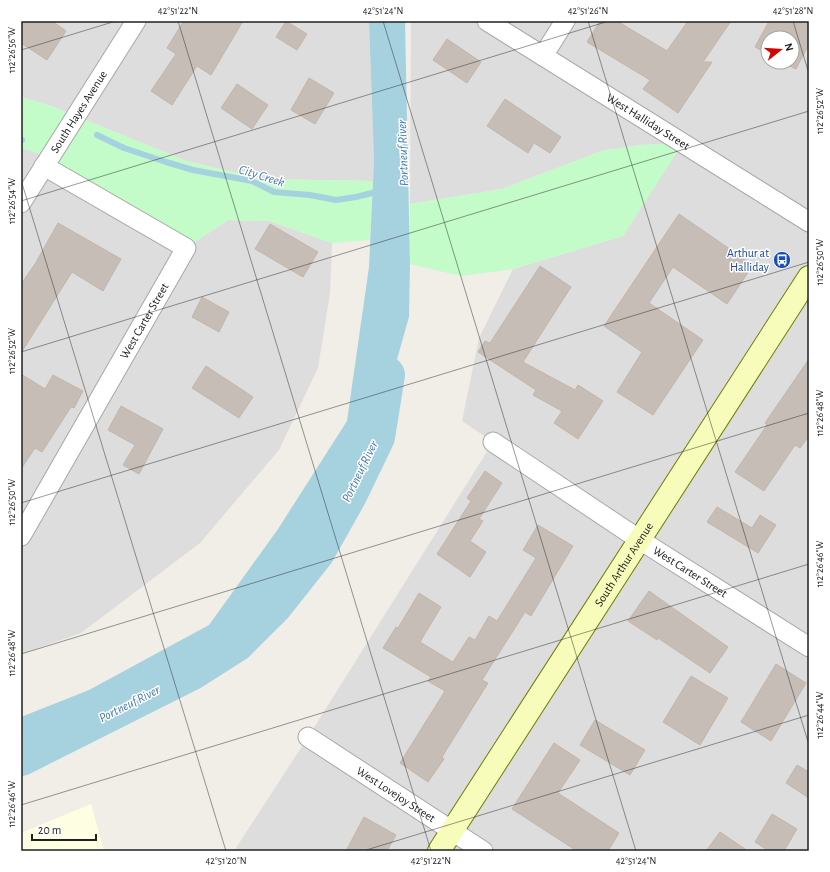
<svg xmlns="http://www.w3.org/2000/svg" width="830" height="872" viewBox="0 0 830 872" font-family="'Alegreya Sans',sans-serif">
  <rect width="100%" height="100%" fill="#f1eee7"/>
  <g fill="#dedddd" fill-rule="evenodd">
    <path d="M21,21h348l5,140 -1,20 -110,-2 -77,-18 -137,-56 -28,-8z"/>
    <path d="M411,21h398v830h-575l74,-114 185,-295 -31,-21 17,-83 34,-69 110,-33 59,-93 -42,2 -39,6 -99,38 -92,15zM768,38h24v24h-24z"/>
    <path d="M21,148l30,9 135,91 42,-28 41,1 63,22 -2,50 -12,75 -39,82 -79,93 -119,90 -60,21z"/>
  </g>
  <path fill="#feffe2" d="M91,804l13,47h-83v-18z"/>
  <g fill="#c3fbc9">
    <path d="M21,97l28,8 137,56 77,18 110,2 -3,59 -38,3 -63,-22 -41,-1 -42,28 -142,-82 6,-9 -29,-9z"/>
    <path d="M683,143l-60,93 -110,33 -52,7 -51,-12v-60l92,-15 99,-38 39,-6z"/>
  </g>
  <path fill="#a6d2e0" d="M369,21h36l5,243 -1,53 -31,109 -62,126 -96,102 -199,104v-41l68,-27 120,-65 69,-96 69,-108 22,-154 5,-106z"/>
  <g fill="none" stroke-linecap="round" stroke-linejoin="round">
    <g stroke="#a6d2e0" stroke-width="6">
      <path d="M97,135l27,13 42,14 27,8 59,11 22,11 36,3 26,5 20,-3 24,-6"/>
      <path d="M21,140h1"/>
    </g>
    <path stroke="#a6d2e0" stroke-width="38" d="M21,757l171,-86 44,-28 38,-38 42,-53 32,-57 28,-58 10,-62"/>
  </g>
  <g fill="#c6beb6" stroke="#c3b5a8">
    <path d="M21,21h31l14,10 -19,29 -26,-17z"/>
    <path d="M243,21l-32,54 -14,-9 -25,39 -21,-14 25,-37 -9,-6 16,-26z"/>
    <path d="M286,21l21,13 -10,16 -21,-13z"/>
    <path d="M600,21h17l50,30 21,-30h43l-28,41h9l-34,51 -35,-24 7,-9 -63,-38z"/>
    <path d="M769,21h40v23l-13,25 -14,-7h10v-24h-24v16l-13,-7z"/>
    <path d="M447,39l34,23 -14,21 -34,-23z"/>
    <path d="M309,78l25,15 -19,31 -24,-14z"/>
    <path d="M237,84l31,21 -16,24 -31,-21z"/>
    <path d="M505,99l56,38 -11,16 -16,-10 -6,10 -41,-27z"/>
    <path d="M679,214l74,51 -26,39 -54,-37 -24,36 54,37 -50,75 -36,-23 25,-40 -38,-26z"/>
    <path d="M58,223l63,36 -18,32 -31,-19 -51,81v-69l14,-20z"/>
    <path d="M270,224l48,28 -15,25 -48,-28z"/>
    <path d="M540,266l31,21 -48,75 52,28 3,-5 25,16 -25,38 -24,-16 8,-12 -29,-16 3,-5 -58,-38 7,-11 5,2z"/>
    <path d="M202,297l27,15 -10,20 -27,-15z"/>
    <path d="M809,359v77l-9,12 -5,-3 -31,46 -29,-19 32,-47 -2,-2z"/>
    <path d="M206,366l47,31 -14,21 -47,-30z"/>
    <path d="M21,374l24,15 8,-14 30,16 -9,17 -3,-1 -29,45 -7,-4 -14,21z"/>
    <path d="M121,406l42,23 -24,45 -16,-9 12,-20 -27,-15z"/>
    <path d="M485,471l17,12 -23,36 4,2 -13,20 16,11 -16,25 -33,-23 34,-53 -4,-3z"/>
    <path d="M717,507l35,21 8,-13 16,10 -18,28 -51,-31z"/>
    <path d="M538,525l35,21 -42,70 -6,-4 -43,68 6,3 -46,74 2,2 -16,23 -28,-19 45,-72 -17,-10 3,-4 -48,-29 13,-21 2,1 21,-35 22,14 -21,35 33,20 16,-25 6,3 14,-24 8,5 39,-63 -13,-8z"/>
    <path d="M649,591l79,56 -18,26 -52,-35 -1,2 -29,-19z"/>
    <path d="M776,664l30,19 -35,58 -30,-19z"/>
    <path d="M691,676l37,22 -28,47 -37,-23z"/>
    <path d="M595,720l50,30 -15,25 -50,-30z"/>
    <path d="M554,743l26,17 -22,33 61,40 -11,18h-31l-65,-42z"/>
    <path d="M797,765l12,7v26l-23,-15z"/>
    <path d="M772,814l25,15 -13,22h-15l-14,-9z"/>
    <path d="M364,817l32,18 -9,16h-41z"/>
    <path d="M720,832l28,19h-42z"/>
  </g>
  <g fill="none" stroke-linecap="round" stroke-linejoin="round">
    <defs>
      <g id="street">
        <path id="s1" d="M487,21l322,201"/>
        <path d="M543,56l22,-35"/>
        <path id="s2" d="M21,203l115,-182"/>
        <path id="s3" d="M493,442l147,98 169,107"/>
        <path id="s4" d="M21,536l165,-288 -142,-82"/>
        <path id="s5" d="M308,737l175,114"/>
      </g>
      <g id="secondary">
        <path id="s6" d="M439,851l370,-574"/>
      </g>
    </defs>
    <use href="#street" stroke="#a7a7a7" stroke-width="21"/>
    <use href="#secondary" stroke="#6e7e01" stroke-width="24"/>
    <use href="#street" stroke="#fff" stroke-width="19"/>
    <use href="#secondary" stroke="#f7fcba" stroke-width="22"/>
  </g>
  <path fill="none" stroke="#202020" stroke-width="1" stroke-opacity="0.45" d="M178,21l253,830M383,21l253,830M588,21l221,724M793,21l16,53M21,50l95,-29M21,180l205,671M21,201l588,-180M21,352l788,-241M21,503l788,-241M21,654l788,-241M21,805l788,-241M363,851l446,-136"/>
  <defs>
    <symbol id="bus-disc" viewBox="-11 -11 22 22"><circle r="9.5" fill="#1a4fb4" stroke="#fff"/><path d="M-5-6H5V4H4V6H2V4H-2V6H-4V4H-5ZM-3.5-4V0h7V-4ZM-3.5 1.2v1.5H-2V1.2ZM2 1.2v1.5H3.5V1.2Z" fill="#fff"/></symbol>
  </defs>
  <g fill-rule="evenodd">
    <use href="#bus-disc" x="772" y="250" width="20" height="20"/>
  </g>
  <g text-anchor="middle" stroke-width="3" stroke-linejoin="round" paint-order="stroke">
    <g font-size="12" fill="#202020" stroke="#fff">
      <text dy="4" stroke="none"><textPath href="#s2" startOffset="108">South Hayes Avenue</textPath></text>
      <text dy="4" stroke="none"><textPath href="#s1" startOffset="190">West Halliday Street</textPath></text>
      <text dy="4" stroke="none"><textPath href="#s4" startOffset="248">West Carter Street</textPath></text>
      <text dy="4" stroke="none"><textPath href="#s6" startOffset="341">South Arthur Avenue</textPath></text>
      <text dy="4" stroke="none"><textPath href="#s3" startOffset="236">West Carter Street</textPath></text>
      <text dy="4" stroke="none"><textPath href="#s5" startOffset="105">West Lovejoy Street</textPath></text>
    </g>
    <g font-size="12" fill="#164399" stroke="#fff" text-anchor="end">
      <text x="769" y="257">Arthur at<tspan x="769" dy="14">Halliday</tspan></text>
    </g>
    <g font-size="13" font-style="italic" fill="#4578ac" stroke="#fff">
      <text transform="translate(402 153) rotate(-92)" y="5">Portneuf River</text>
      <text transform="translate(262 175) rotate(17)" y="5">City Creek</text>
      <text transform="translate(359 471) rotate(-64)" y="5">Portneuf River</text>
      <text transform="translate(129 703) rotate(-27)" y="5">Portneuf River</text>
    </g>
  </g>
  <rect width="830" height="872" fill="none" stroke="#ffffff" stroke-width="44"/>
  <g transform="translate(780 50) rotate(73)"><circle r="19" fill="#ffffff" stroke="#a6a6a6"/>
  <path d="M0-3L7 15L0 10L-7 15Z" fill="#d10400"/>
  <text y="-6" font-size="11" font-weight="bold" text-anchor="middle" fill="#202020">N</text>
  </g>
  <path d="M32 834v6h64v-6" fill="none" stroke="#202020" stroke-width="2"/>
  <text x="38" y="834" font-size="12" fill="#202020" stroke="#ffffff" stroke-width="3" paint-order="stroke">20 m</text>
  <rect x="22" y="22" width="786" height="828" fill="none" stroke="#202020" stroke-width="1.5"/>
  <g font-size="10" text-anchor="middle" fill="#202020">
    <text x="178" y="14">42°51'22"N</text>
    <text x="383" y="14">42°51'24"N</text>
    <text x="588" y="14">42°51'26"N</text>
    <text x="793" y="14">42°51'28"N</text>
    <text transform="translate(11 50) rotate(-90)" y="4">112°26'56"W</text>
    <text transform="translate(819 111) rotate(-90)" y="4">112°26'52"W</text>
    <text transform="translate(11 201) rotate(-90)" y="4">112°26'54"W</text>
    <text transform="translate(819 262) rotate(-90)" y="4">112°26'50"W</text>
    <text transform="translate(11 351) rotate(-90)" y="4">112°26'52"W</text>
    <text transform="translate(819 413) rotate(-90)" y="4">112°26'48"W</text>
    <text transform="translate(11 502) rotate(-90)" y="4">112°26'50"W</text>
    <text transform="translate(819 564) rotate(-90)" y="4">112°26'46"W</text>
    <text transform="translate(11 653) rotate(-90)" y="4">112°26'48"W</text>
    <text transform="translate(819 715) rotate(-90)" y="4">112°26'44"W</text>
    <text transform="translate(11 804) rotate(-90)" y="4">112°26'46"W</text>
    <text x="226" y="864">42°51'20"N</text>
    <text x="431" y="864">42°51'22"N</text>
    <text x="636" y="864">42°51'24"N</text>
  </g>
</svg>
